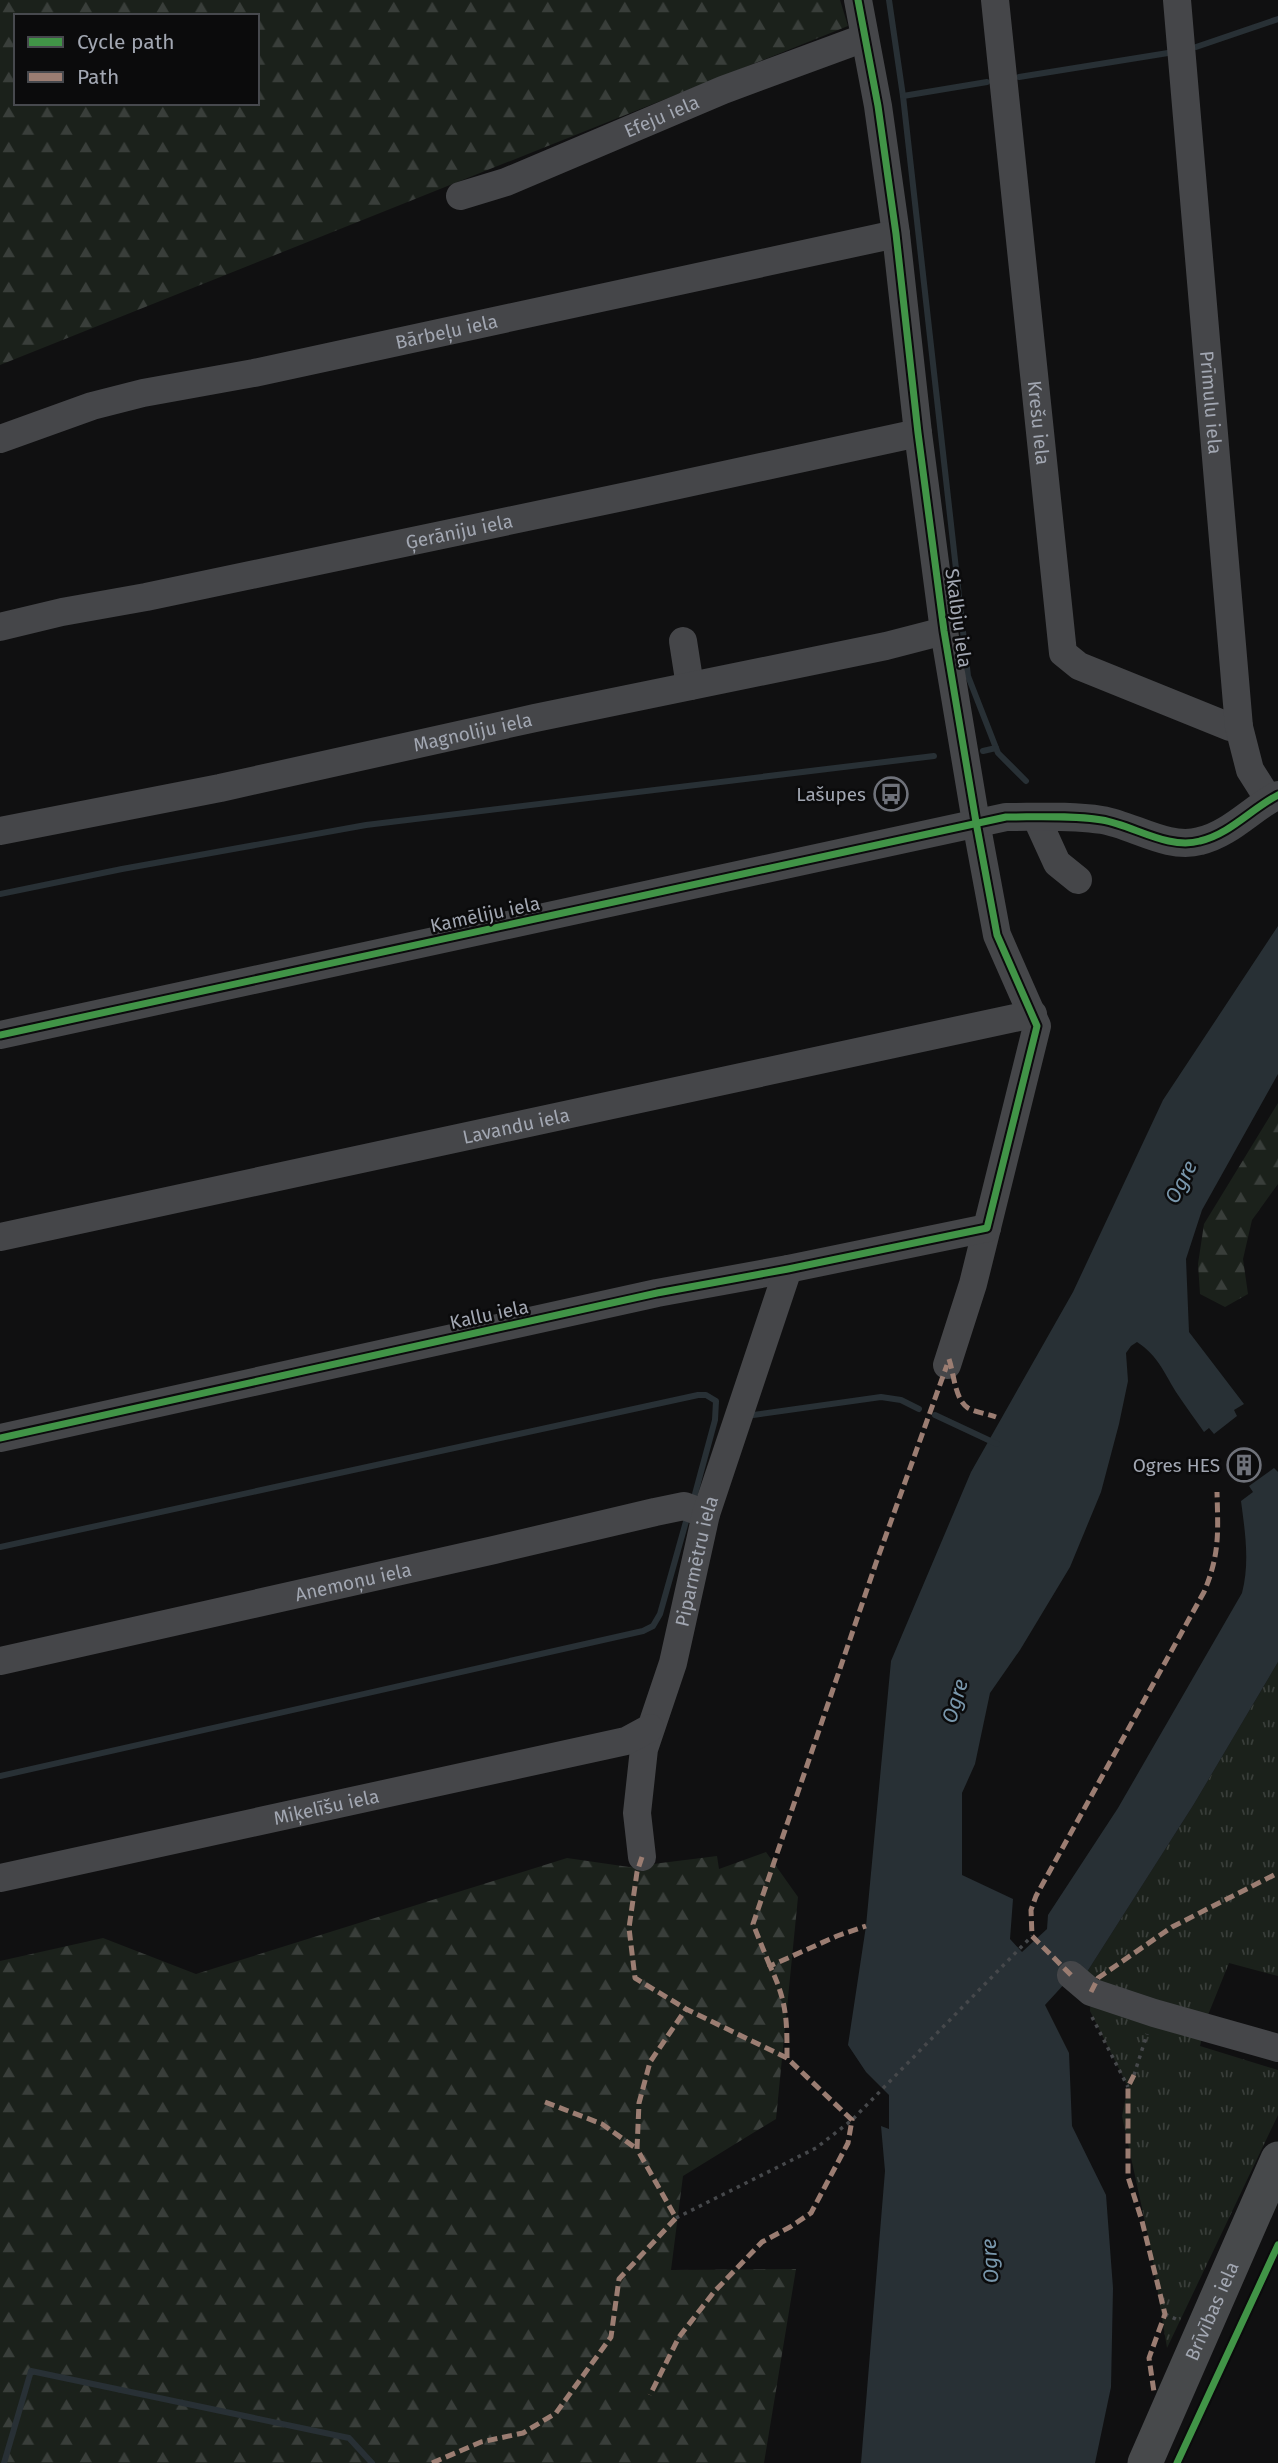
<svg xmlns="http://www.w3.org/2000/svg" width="1278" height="2463" viewBox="0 0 1278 2463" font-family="'Fira Sans',sans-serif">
  <defs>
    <pattern id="grass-tufts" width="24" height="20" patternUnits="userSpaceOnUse" patternTransform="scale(1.75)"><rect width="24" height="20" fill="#1b211b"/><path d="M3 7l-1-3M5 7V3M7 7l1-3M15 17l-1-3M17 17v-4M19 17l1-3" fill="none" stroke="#393e3a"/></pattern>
    <pattern id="forest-firs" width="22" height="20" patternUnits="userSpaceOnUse" patternTransform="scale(1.75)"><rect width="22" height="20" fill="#1b211b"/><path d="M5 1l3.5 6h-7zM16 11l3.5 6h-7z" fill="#393e3a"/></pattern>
  </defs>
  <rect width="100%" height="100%" fill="#101011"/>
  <path fill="url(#grass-tufts)" d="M1278,1662v314l-49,-13 -21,52 -8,31 78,24v45l-111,233 -17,-103 -28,-129 6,-29 -38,-76 1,-19 -4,-20 107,-168z"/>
  <g fill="url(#forest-firs)" fill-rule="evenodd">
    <path d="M0,0h840l8,26 -848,339zM16,16h241v87h-241z"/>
    <path d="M1278,1103v81l-26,36 -9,39 5,35 -23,13 -25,-13 -2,-30 6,-40z"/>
    <path d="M766,1852l32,45 -22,222 -93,57 -12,94 125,-1 -32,194h-764v-502l103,-23 93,36 371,-116 62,9 88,-11 2,13z"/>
  </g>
  <path fill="#283035" d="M1278,926v148l-76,136 -16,49 3,73 55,72 -10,6 3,6 -23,18 -5,-6 -5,4c-9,-13 -18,-25 -26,-37 -13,-20 -19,-39 -41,-53l-6,4 -5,7 2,28 -9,43 -18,68 -31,75 -50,83 -30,43 -15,71 -13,29v82l51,24 -3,40 12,13 25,-23 1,-14 70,-107 124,-215c8,-31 3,-61 -1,-92l12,-9 -4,-6 25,-18 4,4v190l-84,142 -107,168 -20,9 -22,24 24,48 3,73 34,69 7,93 -2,99 -16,76h-234l24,-292 -4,-45 8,3v-34l-23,-23 -18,-27 18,-119 25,-265 80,-189 102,-180 90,-192z"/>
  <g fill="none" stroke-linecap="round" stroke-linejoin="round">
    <g stroke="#283035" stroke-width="6">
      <path d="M889,0l14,96 65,580 30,77 28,28"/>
      <path d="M1196,47l82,-28"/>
      <path d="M1019,77l149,-24"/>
      <path d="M903,96l84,-14"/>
      <path d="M983,751l13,-3"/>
      <path d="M0,894l122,-25 244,-44 568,-69"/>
      <path d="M935,1415l62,29"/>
      <path d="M746,1416l135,-19 20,3 18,9"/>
      <path d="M0,1547l698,-152h8l10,6 -1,19 -20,74"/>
      <path d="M0,1776l643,-145 10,-5 7,-12 27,-96"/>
      <path d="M4,2463l27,-92 318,67 23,25"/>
    </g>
    <g stroke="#46484b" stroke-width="3.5" stroke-dasharray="3.5 5" stroke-linecap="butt">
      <path d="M1092,2017l36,70"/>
      <path d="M1134,2075l13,-41"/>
      <path d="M676,2218l140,-70 36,-28 180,-184"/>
      <path d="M1165,2314l13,6"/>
    </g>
    <g stroke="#454649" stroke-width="28">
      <path d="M858,0l20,106 18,128 22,199 26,198 32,191 21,113 40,91 -64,258 -26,81"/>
      <path id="s1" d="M995,0l68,653 16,13 151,61h9"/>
      <path id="s2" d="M1177,0l62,727 11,43 19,30"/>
      <path id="s3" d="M460,196l46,-14 217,-92 141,-52"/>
      <path id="s4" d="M0,439l92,-33 51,-13 111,-20 642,-139"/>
      <path id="s5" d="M0,627l62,-15 84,-15 486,-102 286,-62"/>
      <path d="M683,641l7,45"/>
      <path d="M1036,817l21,46 21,17"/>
      <path id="s6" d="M0,831l220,-43 315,-70 351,-72 58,-15"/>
      <path d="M0,1035l1006,-218c31,0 64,-2 96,3 31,5 66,30 98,21 30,-7 51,-32 78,-46"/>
      <path id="s7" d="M0,1237l1033,-223"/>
      <path d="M0,1438l657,-145 131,-24 199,-41"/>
      <path id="s8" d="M0,1661l494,-111 161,-38 29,-6 22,8"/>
      <path id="s9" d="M642,1857l-5,-44 7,-64 29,-86 33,-149 82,-245"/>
      <path id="s10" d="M0,1878l626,-137 24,-13"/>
      <path d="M1071,1975l20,17 63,21 124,35"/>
    </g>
    <path stroke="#47494b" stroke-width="35" id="s11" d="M1145,2463l133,-304"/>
    <g stroke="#9b7d72" stroke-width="5" stroke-dasharray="10 5" stroke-linecap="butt">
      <path d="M949,1359c5,15 6,41 19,49 7,4 20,6 28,9"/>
      <path d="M642,1857l-5,15 -8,56 6,50 51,31 101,49 65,62 -4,23 -37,70 -21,14 -28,15 -48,50 -35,45 -29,58"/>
      <path d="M770,1966l-17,-42 123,-361 71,-198"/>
      <path d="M1071,1975l-39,-39 -1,-26 5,-14 168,-304c16,-38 14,-60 13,-100"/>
      <path d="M1091,1992l7,-14 74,-51 106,-54"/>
      <path d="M787,2058c0,-38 0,-56 -17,-92l67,-30 29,-10"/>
      <path d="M1134,2075l-6,12v90l14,44 23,93 -16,44 5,34"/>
      <path d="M545,2102l57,22 35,25"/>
      <path d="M432,2463l49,-21 42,-9 33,-20 55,-76 8,-58 57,-61 -39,-69 2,-46 11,-41 36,-53"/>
    </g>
    <defs>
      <g id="cycleway">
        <path d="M0,1035l1006,-218c31,0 64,-2 96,3 31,5 66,30 98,21 30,-7 51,-32 78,-46"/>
        <path d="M0,1438l657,-145 131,-24 199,-41 50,-202 -40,-91 -21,-113 -32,-191 -26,-198 -22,-199 -18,-128 -20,-106"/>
        <path d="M1177,2463l101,-218"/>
      </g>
    </defs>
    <use href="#cycleway" stroke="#0b0b0c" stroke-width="11"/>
    <use href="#cycleway" stroke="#419447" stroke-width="7"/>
  </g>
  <defs>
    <symbol id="bus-ring" viewBox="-11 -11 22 22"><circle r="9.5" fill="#0b0b0c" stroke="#6f727a" stroke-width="1.5"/><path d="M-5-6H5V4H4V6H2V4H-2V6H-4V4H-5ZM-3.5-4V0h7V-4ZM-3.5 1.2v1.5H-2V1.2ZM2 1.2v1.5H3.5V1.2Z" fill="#6f727a"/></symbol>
    <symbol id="building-ring" viewBox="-11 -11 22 22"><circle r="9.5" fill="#0b0b0c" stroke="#6f727a" stroke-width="1.5"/><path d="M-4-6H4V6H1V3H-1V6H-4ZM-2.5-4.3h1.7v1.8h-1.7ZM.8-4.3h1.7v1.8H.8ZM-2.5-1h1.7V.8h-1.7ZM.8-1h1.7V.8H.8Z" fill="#6f727a"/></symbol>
  </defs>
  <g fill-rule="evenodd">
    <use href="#bus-ring" x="872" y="775" width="38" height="38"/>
    <use href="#building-ring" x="1225" y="1446" width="38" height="38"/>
  </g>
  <g text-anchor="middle" stroke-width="5" stroke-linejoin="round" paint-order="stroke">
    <g font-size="19" fill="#a2a7b2" stroke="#0b0b0c">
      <text dy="7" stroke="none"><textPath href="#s3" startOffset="217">Efeju iela</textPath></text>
      <text dy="7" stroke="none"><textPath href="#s4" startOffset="460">Bārbeļu iela</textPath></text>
      <text dy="7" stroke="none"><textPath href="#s2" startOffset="404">Prīmulu iela</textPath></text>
      <text dy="7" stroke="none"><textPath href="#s1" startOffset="425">Krešu iela</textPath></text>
      <text dy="7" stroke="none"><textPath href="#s5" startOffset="469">Ģerāniju iela</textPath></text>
      <text transform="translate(959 618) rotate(82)" y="7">Skalbju iela</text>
      <text dy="7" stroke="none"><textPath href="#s6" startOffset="483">Magnoliju iela</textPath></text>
      <text transform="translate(485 914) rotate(-12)" y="7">Kamēliju iela</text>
      <text dy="7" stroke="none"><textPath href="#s7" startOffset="528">Lavandu iela</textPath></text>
      <text transform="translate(489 1314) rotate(-12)" y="7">Kallu iela</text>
      <text dy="7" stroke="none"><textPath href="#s9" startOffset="304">Piparmētru iela</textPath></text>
      <text dy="7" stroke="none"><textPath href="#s8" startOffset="362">Anemoņu iela</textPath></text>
      <text dy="7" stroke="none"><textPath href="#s10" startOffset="334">Miķelīšu iela</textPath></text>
      <text dy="7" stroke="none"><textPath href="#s11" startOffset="166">Brīvības iela</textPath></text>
    </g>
    <g font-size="19" fill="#a2a7b2" stroke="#0b0b0c" text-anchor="end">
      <text x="866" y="801">Lašupes</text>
      <text x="1220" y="1472">Ogres HES</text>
    </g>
    <g font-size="21" font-style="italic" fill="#7997ac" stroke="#0b0b0c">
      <text transform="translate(1181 1182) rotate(-62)" y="7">Ogre</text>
      <text transform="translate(955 1701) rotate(-73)" y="7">Ogre</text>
      <text transform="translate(990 2261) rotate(-94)" y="7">Ogre</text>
    </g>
  </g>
  <rect x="14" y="14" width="245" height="91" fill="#0b0b0c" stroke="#47494e" stroke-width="2"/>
  <rect x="28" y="37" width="35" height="10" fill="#419447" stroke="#47494e" stroke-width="2"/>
  <text x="77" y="49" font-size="21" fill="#a2a7b2">Cycle path</text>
  <rect x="28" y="72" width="35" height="10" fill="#9b7d72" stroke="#47494e" stroke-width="2"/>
  <text x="77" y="84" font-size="21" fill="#a2a7b2">Path</text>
</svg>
